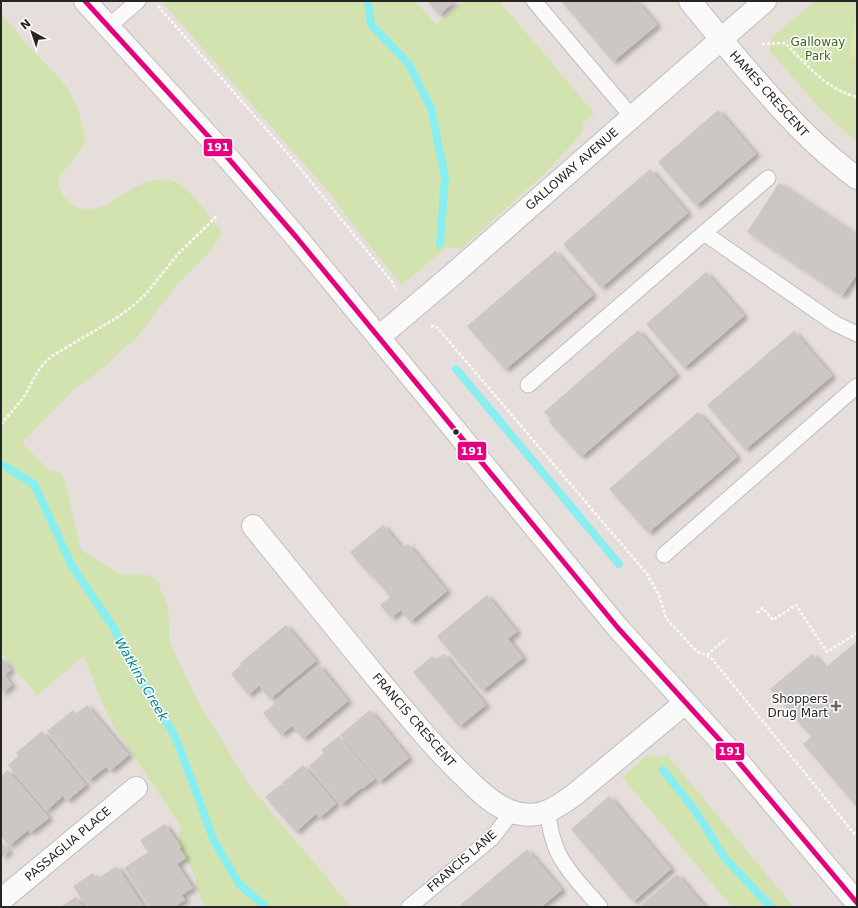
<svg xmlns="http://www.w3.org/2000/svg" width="858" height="908" viewBox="0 0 858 908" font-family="'DejaVu Sans',sans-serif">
  <defs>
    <filter id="shadow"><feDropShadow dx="4.5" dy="2.5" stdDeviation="2" flood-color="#0004"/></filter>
  </defs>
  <rect width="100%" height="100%" fill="#e6dedb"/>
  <g fill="#d2e3b0">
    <path d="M164,1h251l21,24 28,-24h35l95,112 -13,12 3,3 -8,12 -31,33 -84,76 -14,-2 -45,38 -45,-55 -32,-42 -161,-184z"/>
    <path d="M815,1h42v141l-36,-32 -51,-59 1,-13z"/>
    <path d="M1,13c10,11 19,24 29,35 23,23 44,40 51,73 1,4 4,10 4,15 0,27 -47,38 -15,67 8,7 24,8 34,3 24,-11 48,-39 77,-21 12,8 32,36 42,48l-14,20 -33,33 -37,49 -37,34 -30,22 -50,52 28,28 10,1 4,5 17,73 43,26 10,-3 18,3 7,6 2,8 7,16 2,37 29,60 51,83 101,121h-146l-10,-22 1,-7 -18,-36 2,-17 -67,-100 -11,-22 -18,-47 -47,39 -36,-43z"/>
    <path d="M648,755l20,1 126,151h-62l-110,-130z"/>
  </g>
  <path fill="#e1e7ad" d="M857,11v47l-8,-1z"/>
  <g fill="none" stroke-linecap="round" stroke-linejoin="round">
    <g stroke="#88eeef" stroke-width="8">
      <path d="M368,1l3,24 38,39 22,44 14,69 -5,67"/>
      <path d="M456,369l163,195"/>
      <path d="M1,464l33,20 38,82 42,62 13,30 48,78 22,58 16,45 27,46 26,22"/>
      <path d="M663,770l33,42 28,45 47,50"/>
    </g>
  </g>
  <g fill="#ccc7c4" filter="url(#shadow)">
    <path d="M427,1h28l-16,14z"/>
    <path d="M561,1h76l20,24 -44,37z"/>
    <path d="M718,110l38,44 -60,52 -38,-44z"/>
    <path d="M650,169l38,44 -87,75 -38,-44z"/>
    <path d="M779,183l78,52v39l-15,22 -95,-64z"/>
    <path d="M555,251l38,44 -88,75 -38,-44z"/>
    <path d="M706,272l38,44 -60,52 -38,-44z"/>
    <path d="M638,330l38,45 -95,82 -32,-35 2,-2 -7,-8z"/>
    <path d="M794,331l38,45 -87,74 -38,-45z"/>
    <path d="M698,412l39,45 -89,76 -39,-44z"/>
    <path d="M383,525l19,23 6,-4 39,47 -37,31 -9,-12 -10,8 -11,-13 10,-8 -18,-22 -2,1 -20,-24z"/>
    <path d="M487,595l30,37 -9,7 15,19 -41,33 -45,-55z"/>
    <path d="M286,625l30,36 -46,38 -11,-13 -11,9 -17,-21 10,-9 -1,-2z"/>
    <path d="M857,641v166l-54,-63 8,-7 -41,-48 42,-35 13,14z"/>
    <path d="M444,654l42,51 -27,22 -46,-55 19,-16 4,4z"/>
    <path d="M1,657l10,13 -7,5 8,10 -11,9z"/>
    <path d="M319,665l29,36 -45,38 -11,-13 -11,9 -18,-22 11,-9 -1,-1z"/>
    <path d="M87,705l42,50 -19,16 -4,-4 -18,14 -41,-50 26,-21 3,4z"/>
    <path d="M370,710l39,48 -30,24 -39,-47z"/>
    <path d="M42,731l44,54 -19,16 -4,-5 -17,15 -38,-46 10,-9 -2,-3z"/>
    <path d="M339,736l36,43 -13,10 -1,-1 -20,17 -32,-39 15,-13 -3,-3z"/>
    <path d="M303,765l33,39 -17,14 -3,-4 -20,18 -31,-35 16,-13 2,2 1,-1 -2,-2z"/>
    <path d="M8,770l41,48 -19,15 -2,-3 -19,16 -8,-10v-60z"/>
    <path d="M609,796l62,73 -38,33 -62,-73z"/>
    <path d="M165,824l16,23 -2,1 7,10 -9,6 16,24 -11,7 3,5 -11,7h-24l-26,-39 24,-16 -8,-12z"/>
    <path d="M1,842l8,9 -8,7z"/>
    <path d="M527,849l35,41 -21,17h-83z"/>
    <path d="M117,866l27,41h-57l-14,-21 20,-13 4,6z"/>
    <path d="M677,874l28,33h-66z"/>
    <path d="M76,897l7,10h-23z"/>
  </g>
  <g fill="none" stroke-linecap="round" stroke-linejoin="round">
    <defs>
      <g id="lane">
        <path d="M534,1l98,116"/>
        <path d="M108,27l30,-26"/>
        <path d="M704,233l64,-55"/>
        <path d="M528,385l176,-152 130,90 23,11"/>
        <path d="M664,555l193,-169"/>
        <path d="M548,812c1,11 3,23 7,33 7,22 31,45 45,62"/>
        <path d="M409,907l83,-69 20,-26"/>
      </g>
      <g id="street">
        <path d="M690,1c21,26 42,52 64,77 33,38 62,70 103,100"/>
        <path d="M379,337l72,-61 181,-159 133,-116"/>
        <path d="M253,526c41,51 82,101 123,151 30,36 59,72 93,104 12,12 25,24 41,30 26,10 44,-1 64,-16l111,-92"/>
        <path d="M1,900l135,-112"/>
      </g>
      <path id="secondary" d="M85,1l143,157 69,80 321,390 108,119 131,156"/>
    </defs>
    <use href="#lane" stroke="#bebdbe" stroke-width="17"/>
    <use href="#street" stroke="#bebdbe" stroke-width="24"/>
    <use href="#secondary" stroke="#bebdbe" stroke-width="24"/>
    <g stroke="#fbfafa" stroke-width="2.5" stroke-dasharray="3 2" stroke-linecap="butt">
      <path d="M158,6l137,156 97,120 4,8"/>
      <path d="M762,44l23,-1c21,21 42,47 72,54"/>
      <path d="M431,326h5l211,248 12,21 7,23 31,34 10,3 5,4 145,178"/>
      <path d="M1,424c8,-9 17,-19 24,-29 10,-17 11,-25 27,-39l66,-39 16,-12 12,-11 31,-39 41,-40"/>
      <path d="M757,613l6,-5 10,12 23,-15 31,47 30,-19"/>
      <path d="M707,655l20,-17"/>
    </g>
    <use href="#lane" stroke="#fbfafa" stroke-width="15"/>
    <use href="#street" stroke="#fbfafa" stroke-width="22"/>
    <use href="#secondary" stroke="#fbfafa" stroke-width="22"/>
    <defs>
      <path id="bus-1" d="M85,1l143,157 69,80 321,390 108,119 131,156"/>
    </defs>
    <use href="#bus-1" stroke="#fff" stroke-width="8"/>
    <use href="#bus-1" stroke="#e5007d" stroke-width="5"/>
  </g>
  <circle fill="#262626" stroke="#fff" stroke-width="1.5" cx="456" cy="432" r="3.5"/>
  <path fill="#696665" stroke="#fff" stroke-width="1.5" d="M834 700h4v4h4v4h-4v4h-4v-4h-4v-4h4z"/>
  <g text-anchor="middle" stroke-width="3" stroke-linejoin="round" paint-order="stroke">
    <g font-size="12" fill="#396713" stroke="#fff">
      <text x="818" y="46">Galloway<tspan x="818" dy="14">Park</tspan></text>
    </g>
    <g font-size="12" fill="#262626" stroke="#fff">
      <text transform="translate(769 94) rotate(48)" y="4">HAMES CRESCENT</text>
      <text transform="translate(572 169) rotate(-41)" y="4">GALLOWAY AVENUE</text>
      <text transform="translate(414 720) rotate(49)" y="4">FRANCIS CRESCENT</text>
      <text transform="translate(68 844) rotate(-40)" y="4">PASSAGLIA PLACE</text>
      <text transform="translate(462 861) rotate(-41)" y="4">FRANCIS LANE</text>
    </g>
    <g font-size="12" fill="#262626" stroke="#fff" text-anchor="end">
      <text x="828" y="703">Shoppers<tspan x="828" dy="14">Drug Mart</tspan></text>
    </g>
    <g font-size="13" font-style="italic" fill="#048290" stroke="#fff">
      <text transform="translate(142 679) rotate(60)" y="5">Watkins Creek</text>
    </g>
  </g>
  <g stroke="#fff" stroke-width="1.5">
    <rect x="203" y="138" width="30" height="19" rx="4" fill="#e5007d"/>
    <rect x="457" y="441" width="30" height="20" rx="4" fill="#e5007d"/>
    <rect x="715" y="742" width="30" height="19" rx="4" fill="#e5007d"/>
  </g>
  <g font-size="11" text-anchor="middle" font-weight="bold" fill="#fff">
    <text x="218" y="151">191</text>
    <text x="472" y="455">191</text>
    <text x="730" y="755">191</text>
  </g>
  <rect width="858" height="908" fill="none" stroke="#262626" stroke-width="4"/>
  <g transform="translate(32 32) rotate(320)" stroke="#ffffff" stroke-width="3" paint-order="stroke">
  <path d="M0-3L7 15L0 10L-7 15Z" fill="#262626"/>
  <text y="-6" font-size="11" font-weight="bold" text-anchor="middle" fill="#262626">N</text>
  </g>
</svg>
